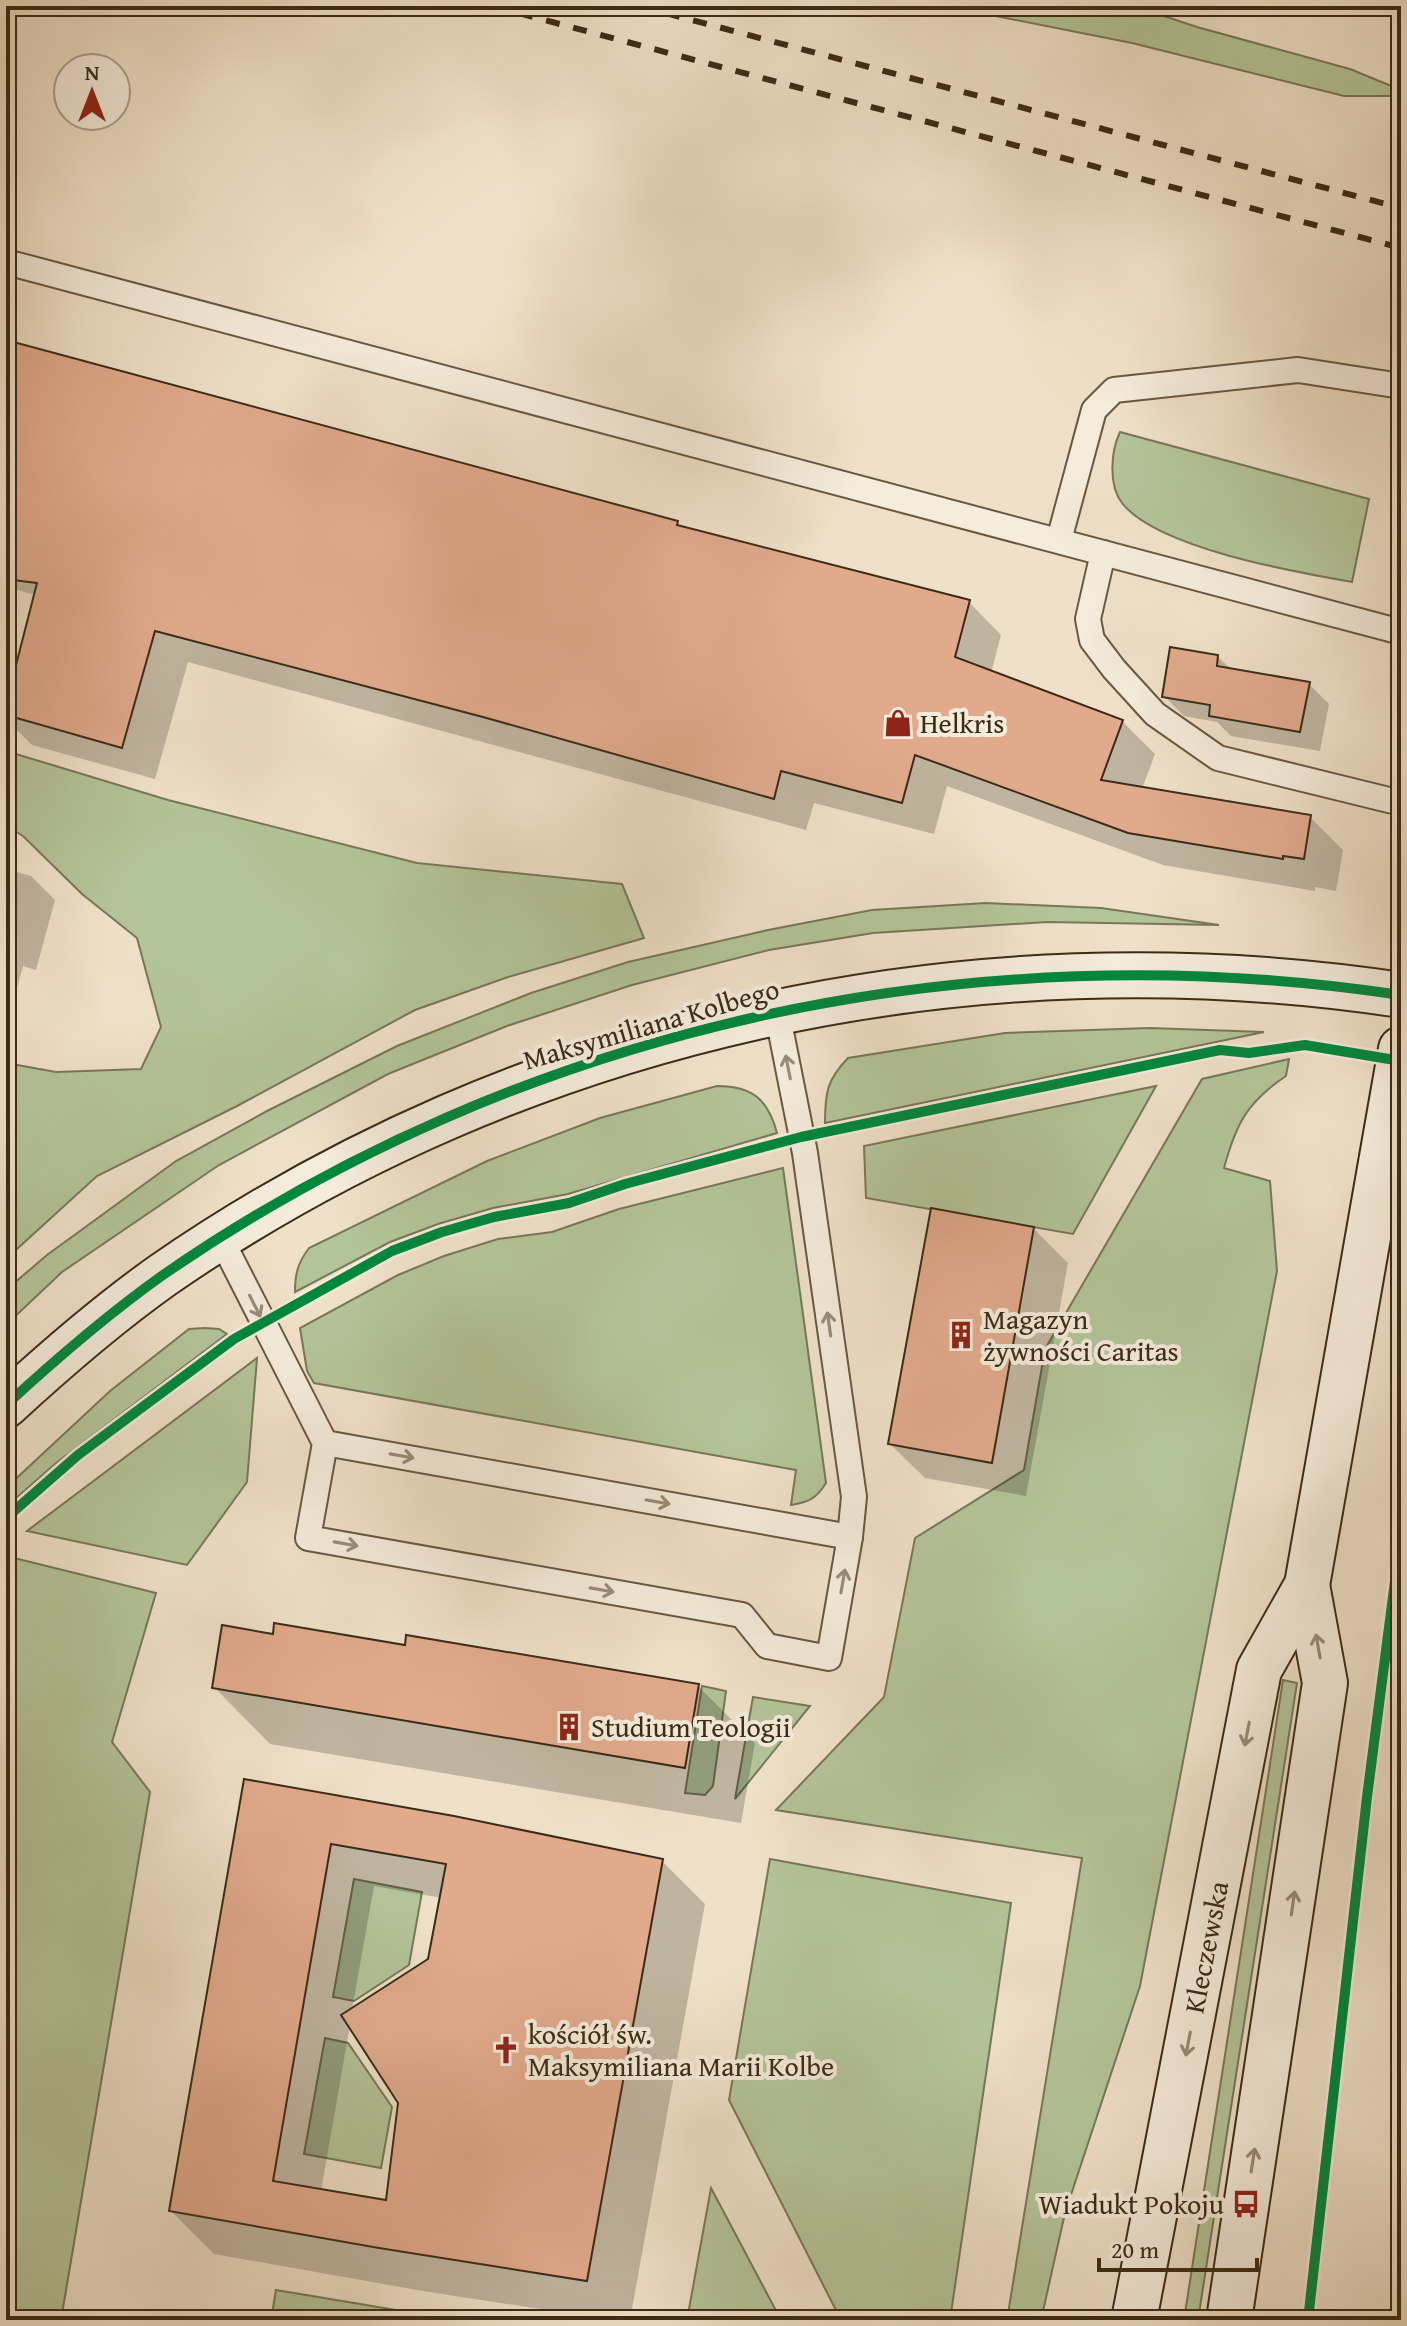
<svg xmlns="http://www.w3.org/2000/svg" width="1407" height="2326" viewBox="0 0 1407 2326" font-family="'Gentium Book Plus',serif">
  <rect width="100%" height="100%" fill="#efe1c9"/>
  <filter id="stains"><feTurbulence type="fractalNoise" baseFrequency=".0025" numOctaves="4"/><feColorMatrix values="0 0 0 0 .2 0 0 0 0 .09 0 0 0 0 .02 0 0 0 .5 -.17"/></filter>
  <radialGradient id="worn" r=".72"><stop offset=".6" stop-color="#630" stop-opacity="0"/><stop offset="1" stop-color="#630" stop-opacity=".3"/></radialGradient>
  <g fill="#b4c49a" stroke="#787858" stroke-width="2">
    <path d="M945,6h189l63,21 153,42 51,21v6h-57l-212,-53z"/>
    <path d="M1120,432l249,67 -17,83c-57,-10 -195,-34 -230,-79 -14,-18 -11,-52 -2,-71z"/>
    <path d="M6,751l162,49 249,63 205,21 22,54 -136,39 -93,33 -178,96 -140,70 -91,83v-196l50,9 85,-3 20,-42 -24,-89 -55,-44 -59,-58 -17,-10z"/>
    <path d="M986,903l115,5 118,17 -172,-3 -174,11 -104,17 -137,35 -125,41 -119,48 -169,91 -157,107 -56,53v-35l41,-35 129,-94 91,-50 130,-65 134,-53 97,-31 140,-32 104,-20z"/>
    <path d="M1150,1028l114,4 -439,91c0,-31 2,-43 23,-65l157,-25z"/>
    <path d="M1289,1059l-3,17c-39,26 -50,48 -62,92l46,13 7,90 -137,715 -75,227 -24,107h-34l75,-462 -306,-48 108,-113 31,-159 109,-68 21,-121 157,-270z"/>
    <path d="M717,1086c35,0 51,13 60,47l-209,61 -75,14 -55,16 -48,18 -95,50c0,-19 3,-29 14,-44l178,-87 113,-43z"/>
    <path d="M1156,1086l-83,148 -207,-36 -2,-52z"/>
    <path d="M783,1168l43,315c-10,16 -17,19 -35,22l5,-35 -482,-87 -7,-12 -7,-43 98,-53 46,-19 54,-17 54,-7 67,-23z"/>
    <path d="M205,1328l14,1 8,5 -172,130 -49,43v-19l104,-97 79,-62z"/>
    <path d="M257,1358l-10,124 -60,83 -160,-34z"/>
    <path d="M6,1556l150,37 -44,149 38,50 -89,528h-55z"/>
    <path d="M1283,1680l14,3 -99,637h-14z"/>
    <path d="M702,1686l24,5 -13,95 -8,9 -20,-2z"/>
    <path d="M753,1697l57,9 -75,93z"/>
    <path d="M770,1859l241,44 -61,417h-109l-112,-220z"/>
    <path d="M354,1879l68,13 -13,73 -55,36 -21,-4z"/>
    <path d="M325,2038l23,5 44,64 -11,61 -77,-14z"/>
    <path d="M711,2188l70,132h-94z"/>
    <path d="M276,2290l180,30h-185z"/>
  </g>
  <g fill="#0003" fill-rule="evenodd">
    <path d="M6,342l671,181 6,6 286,73 32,33 -10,38 131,48 33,33 -13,35 168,28 33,33 -7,41 -21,-4v4l-152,-26 -216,-79 -13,48 -120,-31 -8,27 -618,-168 -33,117 -123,-34 -26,-26v-30l10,-17 20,-77 -30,-8z"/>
    <path d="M1217,656l15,14 77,14 20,20 -9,47 -89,-15 -14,-14 -33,-6 -20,-20z"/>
    <path d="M6,869l25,7 24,24 -19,70 -13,-4 -17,62z"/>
    <path d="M1033,1228l35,35 -42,233 -101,-18 -35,-34z"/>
    <path d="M275,1636l132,11 291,39 57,57 -14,80 -471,-79 -56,-57z"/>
    <path d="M246,1781l416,80 43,43 -75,416h-19l-188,-29 -209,-37 -43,-43zM374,1886l68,12 -12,62 -78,50zM350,2025l50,78 -12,99 -67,-11z"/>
  </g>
  <g fill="#e1aa8d" stroke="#3b2b15" stroke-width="2" fill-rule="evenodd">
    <path d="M6,340l672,181 -1,4 293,75 -15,57 168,63 -22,60 210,35 -7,44 -21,-3v3l-155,-26 -213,-78 -13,48 -121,-32 -7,28 -291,-82 -328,-86 -33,117 -116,-33v-48l9,2 22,-86 -31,-4z"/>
    <path d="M1170,647l48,8 -1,11 93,16 -10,50 -91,-16 1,-11 -48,-8z"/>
    <path d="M931,1208l103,19 -42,236 -104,-19z"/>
    <path d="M274,1623l131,22 1,-10 293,49 -14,84 -473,-80 10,-63 51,9z"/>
    <path d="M244,1779l210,37 209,43 -76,422 -208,-33 -210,-37zM331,1844l115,20 -18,95 -87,56 57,88 -12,97 -113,-19z"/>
  </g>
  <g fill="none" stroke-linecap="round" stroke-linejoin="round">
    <defs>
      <g id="lane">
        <path d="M6,262l1395,370"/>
        <path d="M1059,540l35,-130 20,-20 184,-20 103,16"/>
        <path d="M1103,553l-15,66 4,21 22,29 41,45 63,44 183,45"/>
        <path d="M220,1237l105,206 -17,95 434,77 25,31 62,12 21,-121 4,-40 -49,-344 -28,-141"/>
        <path d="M325,1443l525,94"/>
      </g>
      <g id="secondary">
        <path d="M6,1405c50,-46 102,-91 157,-130 360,-249 806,-345 1238,-280"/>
        <path d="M1134,2320l125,-650 48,-85 94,-536"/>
        <path d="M1229,2320l96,-637 -18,-98"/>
      </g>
    </defs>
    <use href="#lane" stroke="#685842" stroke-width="28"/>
    <use href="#secondary" stroke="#3b2b15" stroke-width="48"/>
    <use href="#lane" stroke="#f5ecdc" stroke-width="24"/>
    <use href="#secondary" stroke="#f5ecdc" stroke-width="44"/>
    <g stroke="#3b2b15" stroke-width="6" stroke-dasharray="14 14" stroke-linecap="butt">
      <path d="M492,6l909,242"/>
      <path d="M639,6l762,202"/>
    </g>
    <defs>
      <g id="cycleway">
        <path d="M6,1405c50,-46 102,-91 157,-130 360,-249 806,-345 1238,-280"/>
        <path d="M6,1518l72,-63 156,-116 158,-88 50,-19 52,-15 75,-14 56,-19 176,-47 419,-87 29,3 56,-8 96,16"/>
        <path d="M1308,2320l59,-523 34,-262"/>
      </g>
    </defs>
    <use href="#cycleway" stroke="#f5ecdc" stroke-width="15"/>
    <use href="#cycleway" stroke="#00873e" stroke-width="10"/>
  </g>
  <defs><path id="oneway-shaft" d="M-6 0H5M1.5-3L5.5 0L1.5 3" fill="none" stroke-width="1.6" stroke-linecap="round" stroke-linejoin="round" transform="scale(2)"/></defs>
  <g stroke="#988c78">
    <use href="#oneway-shaft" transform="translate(788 1067) rotate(-101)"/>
    <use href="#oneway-shaft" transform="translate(255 1306) rotate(63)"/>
    <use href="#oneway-shaft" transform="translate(829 1324) rotate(-98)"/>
    <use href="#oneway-shaft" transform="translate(402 1456) rotate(10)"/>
    <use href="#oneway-shaft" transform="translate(658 1502) rotate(10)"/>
    <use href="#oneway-shaft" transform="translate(346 1544) rotate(10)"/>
    <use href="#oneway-shaft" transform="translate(843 1581) rotate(-80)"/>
    <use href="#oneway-shaft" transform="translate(602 1590) rotate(10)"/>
    <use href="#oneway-shaft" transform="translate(1318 1646) rotate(-100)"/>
    <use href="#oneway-shaft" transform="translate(1247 1734) rotate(101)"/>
    <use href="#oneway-shaft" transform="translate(1293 1903) rotate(-82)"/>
    <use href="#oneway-shaft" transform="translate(1188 2044) rotate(101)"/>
    <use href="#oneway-shaft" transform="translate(1253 2160) rotate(-81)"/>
  </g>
  <defs>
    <symbol id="shop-bare" viewBox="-9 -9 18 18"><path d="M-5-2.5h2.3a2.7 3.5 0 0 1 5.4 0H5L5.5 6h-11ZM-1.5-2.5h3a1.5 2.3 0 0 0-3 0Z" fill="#8f2418" stroke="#f5ecdc" stroke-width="2.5" paint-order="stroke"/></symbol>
    <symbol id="building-bare" viewBox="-9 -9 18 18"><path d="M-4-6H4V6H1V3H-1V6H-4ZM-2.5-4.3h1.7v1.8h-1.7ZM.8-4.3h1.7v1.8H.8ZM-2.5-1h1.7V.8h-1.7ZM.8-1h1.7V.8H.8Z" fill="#8f2418" stroke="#f5ecdc" stroke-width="2.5" paint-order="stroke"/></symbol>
    <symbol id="church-bare" viewBox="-9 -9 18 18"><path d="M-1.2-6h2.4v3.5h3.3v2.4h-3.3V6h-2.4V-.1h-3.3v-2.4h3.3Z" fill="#8f2418" stroke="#f5ecdc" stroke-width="2.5" paint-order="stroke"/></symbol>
    <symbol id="bus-bare" viewBox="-9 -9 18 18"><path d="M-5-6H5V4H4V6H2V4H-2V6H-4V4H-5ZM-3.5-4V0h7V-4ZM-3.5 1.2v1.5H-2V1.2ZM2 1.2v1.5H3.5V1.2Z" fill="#8f2418" stroke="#f5ecdc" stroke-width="2.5" paint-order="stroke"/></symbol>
  </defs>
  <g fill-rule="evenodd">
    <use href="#shop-bare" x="878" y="703" width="40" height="40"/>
    <use href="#building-bare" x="941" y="1315" width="40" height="40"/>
    <use href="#building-bare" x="549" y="1707" width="40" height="40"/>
    <use href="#church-bare" x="486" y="2030" width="40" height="40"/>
    <use href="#bus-bare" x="1226" y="2184" width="40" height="40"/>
  </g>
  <g text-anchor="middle" stroke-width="8" stroke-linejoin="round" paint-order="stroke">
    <g font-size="28" fill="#3b2b15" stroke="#f5ecdc" text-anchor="start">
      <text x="920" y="733">Helkris</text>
      <text x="983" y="1329">Magazyn<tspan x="983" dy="32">żywności Caritas</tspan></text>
      <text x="591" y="1737">Studium Teologii</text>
      <text x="528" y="2044">kościół św.<tspan x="528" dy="32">Maksymiliana Marii Kolbe</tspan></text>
      <text x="1224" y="2214" text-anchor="end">Wiadukt Pokoju</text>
    </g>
    <g font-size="28" fill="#3b2b15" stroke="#f5ecdc">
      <text transform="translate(651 1024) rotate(-16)" y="10">Maksymiliana Kolbego</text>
      <text transform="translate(1206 1947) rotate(-79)" y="10">Kleczewska</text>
    </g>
  </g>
  <rect width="1407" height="2326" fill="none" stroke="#efe1c9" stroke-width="32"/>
  <rect x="8" y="8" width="1391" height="2310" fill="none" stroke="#3b2b15" stroke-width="4"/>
  <rect x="16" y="16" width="1375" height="2294" fill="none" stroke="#3b2b15" stroke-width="2"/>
  <g transform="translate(92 92)"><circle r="38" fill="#f5ecdc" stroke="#ab9f8c" stroke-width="2"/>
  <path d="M0-6L14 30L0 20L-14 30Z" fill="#8f2418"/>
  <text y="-12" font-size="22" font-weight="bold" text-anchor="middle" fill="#3b2b15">N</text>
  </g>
  <path d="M1099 2258v12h158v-12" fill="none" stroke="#3b2b15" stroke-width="4"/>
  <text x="1111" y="2258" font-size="24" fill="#3b2b15" stroke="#f5ecdc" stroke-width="6" paint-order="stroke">20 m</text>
  <rect width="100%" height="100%" filter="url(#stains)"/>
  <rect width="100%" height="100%" fill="url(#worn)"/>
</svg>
